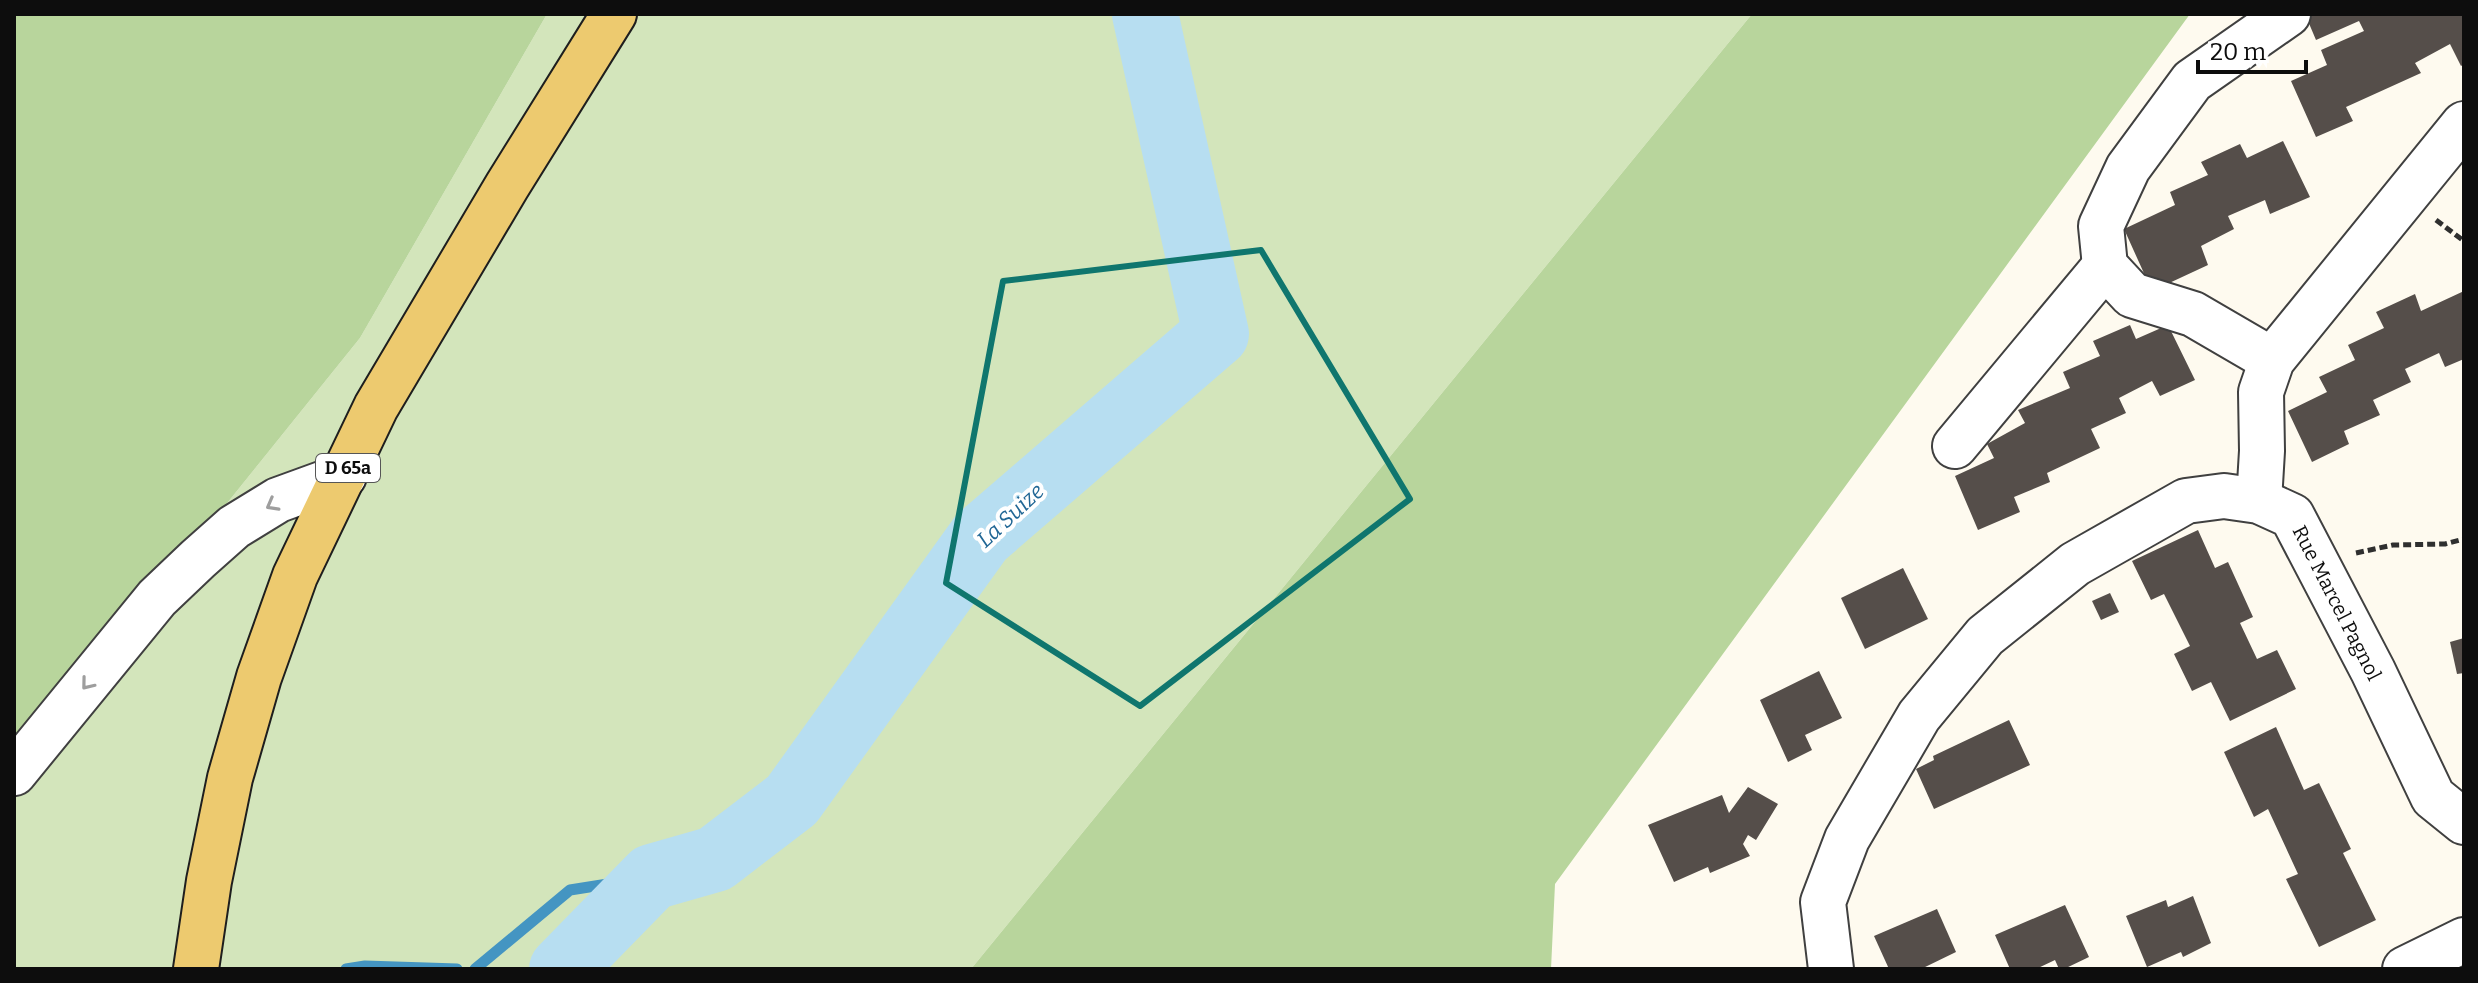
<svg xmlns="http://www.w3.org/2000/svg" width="2478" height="983" viewBox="0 0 2478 983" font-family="Bitter,serif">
  <rect width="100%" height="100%" fill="#fefaef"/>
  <path fill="#d3e5bb" d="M547,14h1205l-781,955h-957v-201l346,-430z"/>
  <g fill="#b8d59c">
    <path d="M14,14h533l-187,324 -346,430z"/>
    <path d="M1752,14h438l-635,870 -4,85h-580z"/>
  </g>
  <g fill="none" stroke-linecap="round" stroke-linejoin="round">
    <g stroke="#4495c2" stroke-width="11">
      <path d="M346,969l19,-3 92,3"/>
      <path d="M475,969l95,-79 82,-13"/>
    </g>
    <path stroke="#b7def1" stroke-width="66" d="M562,969l90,-92 63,-18 77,-59 189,-263 235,-203 -71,-320"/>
  </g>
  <g fill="#554e4a">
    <path d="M2305,14h159v50l-3,2 -11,-22 -35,19 6,10 -75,34 7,14 -37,16 -25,-56 36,-16 -6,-15 43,-19 -5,-10 -43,19z"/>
    <path d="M2283,141l27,56 -40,17 -5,-14 -37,16 6,13 -33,17 7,19 -56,26 -28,-62 51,-24 -5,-13 38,-17 -7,-13 39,-18 7,14z"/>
    <path d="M2464,291v68l-19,8 -6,-14 -34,16 6,13 -38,18 7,15 -36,16 5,13 -37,18 -24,-51 39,-19 -8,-15 36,-17 -7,-15 36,-17 -8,-16 39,-18 6,17z"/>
    <path d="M2130,325l6,14 32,-14 27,55 -35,16 -8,-15 -33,17 7,15 -35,16 9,19 -53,25 3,9 -36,15 6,15 -42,18 -23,-54 39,-18 -7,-14 38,-21 -7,-13 52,-22 -7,-16 37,-16 -7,-15z"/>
    <path d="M2198,530l17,38 13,-6 25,55 -13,6 17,36 20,-9 19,39 -66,32 -19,-39 -19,9 -18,-37 16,-8 -26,-52 -13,6 -19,-39z"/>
    <path d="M1903,568l25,51 -63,30 -24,-51z"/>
    <path d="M2110,593l9,19 -18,8 -9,-19z"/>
    <path d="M2464,638v35l-7,1 -7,-32z"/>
    <path d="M1819,671l23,47 -37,17 7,15 -24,12 -28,-62z"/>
    <path d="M2009,720l21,45 -96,44 -18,-40 18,-9 -1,-4z"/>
    <path d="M2276,727l28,63 15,-7 32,66 -8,4 33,67 -57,27 -33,-68 12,-5 -30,-65 -14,8 -30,-65z"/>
    <path d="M1748,787l30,17 -22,36 -8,-5 -5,9 7,12 -40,17 -2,-6 -34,15 -26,-57 74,-30 7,18z"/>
    <path d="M2193,896l18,47 -28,14 -2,-5 -34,15 -21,-51 40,-16 2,7z"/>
    <path d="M2065,905l24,52 -25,12h-5l-4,-9 -19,9h-26l-15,-34z"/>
    <path d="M1937,909l19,43 -35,17h-32l-15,-33z"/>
  </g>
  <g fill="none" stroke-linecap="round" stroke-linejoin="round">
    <defs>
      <g id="minor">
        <path d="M2272,360l-79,-46 -61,-19 -27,-29 -4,-40 27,-58 64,-87 96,-67"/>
        <path d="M1955,446l150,-180"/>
        <path d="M2259,501l3,-50 -1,-59 11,-32 192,-236"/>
        <path d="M14,773l143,-175 41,-39 36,-32 44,-27 66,-24"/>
        <path d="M1831,969l-8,-67 24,-63 72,-123 66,-80 90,-72 111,-63 38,-5 35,5 33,15 81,155 60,126 31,25"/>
        <path d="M2405,969l59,-29"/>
      </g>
      <path id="major" d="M196,969l13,-88 21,-103 29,-101 36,-101 81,-169 131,-221 107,-172"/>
    </defs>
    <use href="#minor" stroke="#404040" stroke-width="48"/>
    <use href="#major" stroke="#1e1e1e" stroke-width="48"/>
    <g stroke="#2f2f2f" stroke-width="5" stroke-dasharray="8 4" stroke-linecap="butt">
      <path d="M2436,220l28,21"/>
      <path d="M2356,553l37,-8 52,-1 19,-5"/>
    </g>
    <use href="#minor" stroke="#fff" stroke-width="44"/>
    <use href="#major" stroke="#edca6f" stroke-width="44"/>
  </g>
  <defs><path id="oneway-chevron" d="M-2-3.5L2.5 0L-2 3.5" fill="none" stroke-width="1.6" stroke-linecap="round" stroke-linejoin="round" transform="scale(2)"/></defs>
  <g stroke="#9e9e9e">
    <use href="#oneway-chevron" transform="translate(272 505) rotate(151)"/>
    <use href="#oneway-chevron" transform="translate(87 684) rotate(129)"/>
  </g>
  <path fill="none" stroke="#0f766e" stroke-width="6" stroke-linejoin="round" d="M1261,250l149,249 -270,207 -194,-123 57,-302z"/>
  <g text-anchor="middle" stroke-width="8" stroke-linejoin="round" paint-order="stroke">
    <rect fill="#fff" stroke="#565656" stroke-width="2" x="316" y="454" width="64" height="28" rx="6"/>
    <g font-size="18" font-weight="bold" fill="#0d0d0d">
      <text x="348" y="474">D 65a</text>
    </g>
    <g font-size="20" fill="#0d0d0d" stroke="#fff">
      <text transform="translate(2337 603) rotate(63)" y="7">Rue Marcel Pagnol</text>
    </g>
    <g font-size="22" font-style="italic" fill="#216795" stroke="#fff">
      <text transform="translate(1010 515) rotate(-43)" y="8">La Suize</text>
    </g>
  </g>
  <rect width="2478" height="983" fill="none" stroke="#0d0d0d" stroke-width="32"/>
  <path d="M2198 60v12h108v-12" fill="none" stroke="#0d0d0d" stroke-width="4"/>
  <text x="2210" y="60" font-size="24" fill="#0d0d0d" stroke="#ffffff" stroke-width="6" paint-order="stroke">20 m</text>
</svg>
